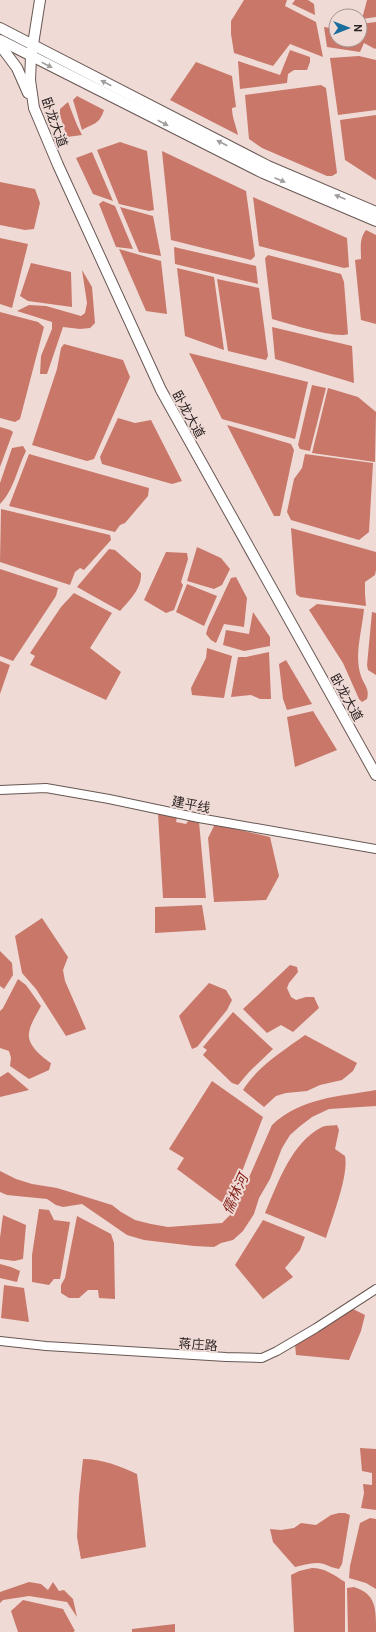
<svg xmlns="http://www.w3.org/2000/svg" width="376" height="1632" viewBox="0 0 376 1632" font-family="Roboto,'Noto Sans SC',sans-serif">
  <rect width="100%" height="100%" fill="#efdad6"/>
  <g fill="#c87769">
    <path d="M244,0h43l-2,6 31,16 7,35 -33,-13 -17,22 -39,-13 -3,-19v-13z"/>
    <path d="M295,0h13l6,4 1,11 -23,-11z"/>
    <path d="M367,0h9v17l-14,2z"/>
    <path d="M376,22v26l-1,1 -11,-6 -4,9 -33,-5 -3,-20 12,2v11h24v-16z"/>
    <path d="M290,50l20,7v5l-3,8h-13l-6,4 -1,9 -47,6 -2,-28 42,14z"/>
    <path d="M359,56l17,4v50l-38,5 -8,-57z"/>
    <path d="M196,62l36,14 4,31 -4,1c0,10 4,17 6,27l-68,-35z"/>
    <path d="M321,85l5,3 11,85 -5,3h-5l-65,-28 -13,-9 -4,-44z"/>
    <path d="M77,96l27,14c-5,15 -10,13 -22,20l-9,-30z"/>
    <path d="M68,102l9,23 5,10 -15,2 -7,-22v-6z"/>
    <path d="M376,115v65l-31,-20 -5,-40z"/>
    <path d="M120,142l27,9 7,59 -5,1 -30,-7 -22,-54z"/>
    <path d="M162,151l84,40 9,65 -4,4 -80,-20z"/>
    <path d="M92,152l21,49 -20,-7 -17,-36z"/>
    <path d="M0,182l35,7 5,14 -6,26 -9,1 -25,-5z"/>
    <path d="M253,197l94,41 2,29 -5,1 -85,-22z"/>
    <path d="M103,201l12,5 18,43 -17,-2 -17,-43z"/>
    <path d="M120,207l33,9 8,40 -22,-4z"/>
    <path d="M366,230l10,5v89l-15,-4 -6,-60 6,-1c0,-11 -2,-20 5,-29z"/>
    <path d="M0,238l28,6 -16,64 -12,-4z"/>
    <path d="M174,247l82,19 2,18 -83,-20z"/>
    <path d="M119,249l42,12 6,53 -21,-3z"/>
    <path d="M268,255l73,19 3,8 4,52c-12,5 -61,-11 -76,-15l-7,-61z"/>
    <path d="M31,263l40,9 1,35 -44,-6 -8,-5z"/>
    <path d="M177,268l37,9 10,73 -39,-14z"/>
    <path d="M82,270l10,17 3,36 -5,5 -10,1 -17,-2 -16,47h-7l1,-18 11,-27v-7l-35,-11 12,-6 17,1 35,10 4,-3 2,-10z"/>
    <path d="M217,279l42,9 9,68 -2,4 -38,-9z"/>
    <path d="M0,312l38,10 6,5 -24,92 -5,3 -15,-4z"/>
    <path d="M272,327l80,19 2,37 -79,-24z"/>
    <path d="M64,344l59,16 7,17 -36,82 -7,2 -55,-16 25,-76 4,-21z"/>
    <path d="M189,353l119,29 -13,57 -73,-20z"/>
    <path d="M312,385l14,3 -16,63 -10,-2 -2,-4z"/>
    <path d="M328,388l30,9 18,15 -1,50 -63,-9z"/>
    <path d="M118,418l17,5 16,-3 31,61 -10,3 -70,-20 -2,-7z"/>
    <path d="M227,425l64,19 3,6 -14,66h-6z"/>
    <path d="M0,427l10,3 3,2 -13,35z"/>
    <path d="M23,446l3,5c-9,18 -12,39 -26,53v-21l12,-35z"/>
    <path d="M29,454l120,34 -1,8 -23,27 -5,2 -5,7 -106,-26z"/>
    <path d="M305,454l68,9 -4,69 -10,8 -68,-20 -4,-8 7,-33 8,-11z"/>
    <path d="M1,509l109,26 1,5 -27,30 -4,-2 -5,4 -5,13 -70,-23z"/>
    <path d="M291,528l85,24v18l-1,5 -10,7v12l1,12 -66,-9 -4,-3z"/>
    <path d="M197,547l24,11 9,11 -8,16 -8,4 -27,-8z"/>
    <path d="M109,549l6,1 26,23c1,15 -11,27 -21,38l-43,-24z"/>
    <path d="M166,552l21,1 1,6 -7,23 2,3 -9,25 -8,3 -22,-13z"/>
    <path d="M0,569l58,19 -2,8 -43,65 -13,-5z"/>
    <path d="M236,577l11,21 -3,29 -20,-3 -8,19 -5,-3 -5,-6 2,-7 23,-49z"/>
    <path d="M187,584l30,12 -13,30 -28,-14z"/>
    <path d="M74,593l38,20 -22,35 31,24 -15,28 -76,-35 5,-9 -5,-3 31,-46z"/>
    <path d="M317,604l47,5c-2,23 -10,45 -3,67 3,9 9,13 6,23l-5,3 -3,-3 -16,-36 -34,-53z"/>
    <path d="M253,612l17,25v9l-26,5 -21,-6 3,-15 23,4z"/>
    <path d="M372,612l4,1v62l-8,-5 -1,-5z"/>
    <path d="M207,648l25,8 -8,42 -32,-3 -1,-7 15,-30z"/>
    <path d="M269,652l2,47h-11l-9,-4 -20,2 7,-40h8z"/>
    <path d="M286,660l26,44 -25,6 -4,-11 -4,-35z"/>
    <path d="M0,661l10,4 -10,29z"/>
    <path d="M313,711l24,39 -42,17 -8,-50z"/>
    <path d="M158,814l19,3 -1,5 10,2 3,-4 10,2 7,76h-43z"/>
    <path d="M215,824l55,13 9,39 -13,24 -52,2 -6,-64z"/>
    <path d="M202,905l4,25 -51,3v-26z"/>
    <path d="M42,918l26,39 -5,13 2,11 21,48 -20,7 -30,-47 -14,-16 -7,-37z"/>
    <path d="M0,951l12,12 1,12 -9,14 -4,-3z"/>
    <path d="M290,965l7,2 1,5 -9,11 -2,5 4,9 5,3 10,-3h8l5,11 -26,24 -12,-7 -14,8 -24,-24z"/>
    <path d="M18,979l8,6 15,21c-4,8 -11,18 -12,27 -2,12 13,24 22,30l-2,7 -20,9 -19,-13 1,-8 -2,-7 -9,-3v-37l3,-3z"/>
    <path d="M209,983l17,7 6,10 -5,10 -30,37 -5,2 -13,-33z"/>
    <path d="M233,1012l40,37 -24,23 -11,13 -6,-2 -29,-28 4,-5 -4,-3z"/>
    <path d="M305,1035l52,28 -4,8 -11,9 -22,5 -13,6 -21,2 -10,3 -12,11 -21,-17c14,-23 40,-39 62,-55z"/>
    <path d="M8,1072l21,18 -29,7v-20z"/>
    <path d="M212,1081l51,36 -20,52 -19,35 -47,-35 7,-11 -15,-9z"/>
    <path d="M376,1090v16l-47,3 -17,8 -13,10 -9,8 -8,13 -12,31 -11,19 -5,16 -11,17 -10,9 -12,3 -7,4 -20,-1 -50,-6 -17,-5 -45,-31 -19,3 -7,-2 -9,-6 -40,-4 -7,-3v-21l16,8 16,5 25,4 55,17 9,7 14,8 16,4 17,3 54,-4 9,-9 9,-16 32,-73c30,-28 66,-28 104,-35z"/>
    <path d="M337,1125l2,5 -4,19 10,7c4,19 -13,62 -19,82l-61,-25c13,-30 26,-70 57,-86 4,-2 10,-1 15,-2z"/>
    <path d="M39,1209l10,1 5,10 16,2 -10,57h-6l-5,6 -17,-3v-27z"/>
    <path d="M3,1215l23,10 -3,34 -9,2 -14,-2v-21z"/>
    <path d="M77,1216l34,18 3,9 1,56 -16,-1 -1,-8h-10l-9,8h-10l-8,-5v-8l4,-7z"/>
    <path d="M263,1220l42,17 -5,13 -15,18 8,9 -30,22 -28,-34z"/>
    <path d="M0,1264l11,3 9,4 -3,11 -17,-4z"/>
    <path d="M4,1285l20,3 5,34 -28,-4z"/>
    <path d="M353,1309l12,6 -4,16 -12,29 -53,-5 -1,-11z"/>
    <path d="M360,1448l16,1v61l-15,-2 3,-15 -1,-9 9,1v-12l-10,-2z"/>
    <path d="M83,1459c20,0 36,7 54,15l9,73 -65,12 -4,-22 2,-41z"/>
    <path d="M339,1513h6l5,2 -8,49 -3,5c-6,-1 -10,-3 -15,-5 -9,-3 -20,1 -29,3l-22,-25 -3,-13 11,1 13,-2 7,-5 15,2 15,-10z"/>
    <path d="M370,1518l6,1v70l-10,-6 -17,-5 1,-12 10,-43z"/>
    <path d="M312,1568c13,0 22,7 33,14v50h-51l-3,-57 8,-4z"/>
    <path d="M29,1582l12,2 7,6 5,-8 6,9 5,-1 9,9 4,18 -10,-15 -38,-6 -26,4 -3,3v-11z"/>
    <path d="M354,1587c22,7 22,21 22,45h-28l-1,-44z"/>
    <path d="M23,1600l40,9 12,22 -2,1h-55l-7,-21z"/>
    <path d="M175,1624v8h-43v-3z"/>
  </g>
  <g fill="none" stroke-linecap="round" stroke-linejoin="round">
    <defs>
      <g id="minor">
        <path d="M0,790l46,-2 63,11 90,19 177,31"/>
        <path d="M0,1341l46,5 180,11 36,1 15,-7 39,-23 60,-39"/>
      </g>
      <g id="major">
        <path d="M40,0l-9,57 -1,23 4,28 24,57 103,225 215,385"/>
        <path d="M0,28l268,138 108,46"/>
        <path d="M0,40l263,133 113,48"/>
        <path d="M0,45l17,23 11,25"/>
      </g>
    </defs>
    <use href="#minor" stroke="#685753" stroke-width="10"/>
    <use href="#major" stroke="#685753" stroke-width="12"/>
    <use href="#minor" stroke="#fff" stroke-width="8"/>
    <use href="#major" stroke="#fff" stroke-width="10"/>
  </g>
  <defs><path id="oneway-solid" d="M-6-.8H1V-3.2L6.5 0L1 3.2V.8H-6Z"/></defs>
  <g fill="#a19d9d">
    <use href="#oneway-solid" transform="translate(47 65) rotate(27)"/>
    <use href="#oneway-solid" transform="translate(106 83) rotate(-153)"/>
    <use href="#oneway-solid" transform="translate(163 123) rotate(27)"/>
    <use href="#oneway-solid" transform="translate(222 143) rotate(-153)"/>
    <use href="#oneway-solid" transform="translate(280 180) rotate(23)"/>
    <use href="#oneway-solid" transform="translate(340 197) rotate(-157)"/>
  </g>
  <g text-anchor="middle" stroke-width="4" stroke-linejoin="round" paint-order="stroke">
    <g font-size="13" fill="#2e2625" stroke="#efdad6">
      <text transform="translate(55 122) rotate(70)" y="5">卧龙大道</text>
      <text transform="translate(189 414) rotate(61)" y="5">卧龙大道</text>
      <text transform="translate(347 697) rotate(61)" y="5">卧龙大道</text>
      <text transform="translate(191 804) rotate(11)" y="5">建平线</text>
      <text transform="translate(198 1344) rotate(4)" y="5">蒋庄路</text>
    </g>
    <g font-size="14" font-style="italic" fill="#852217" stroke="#efdad6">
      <text transform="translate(235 1194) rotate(-65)" y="5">儒林河</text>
    </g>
  </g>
  <g transform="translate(348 28) rotate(90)"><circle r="19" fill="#efdad6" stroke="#a2928f"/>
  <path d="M0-3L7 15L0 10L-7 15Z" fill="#1a6e9e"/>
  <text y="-6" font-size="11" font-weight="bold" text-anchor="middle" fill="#2e2625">N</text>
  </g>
</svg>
